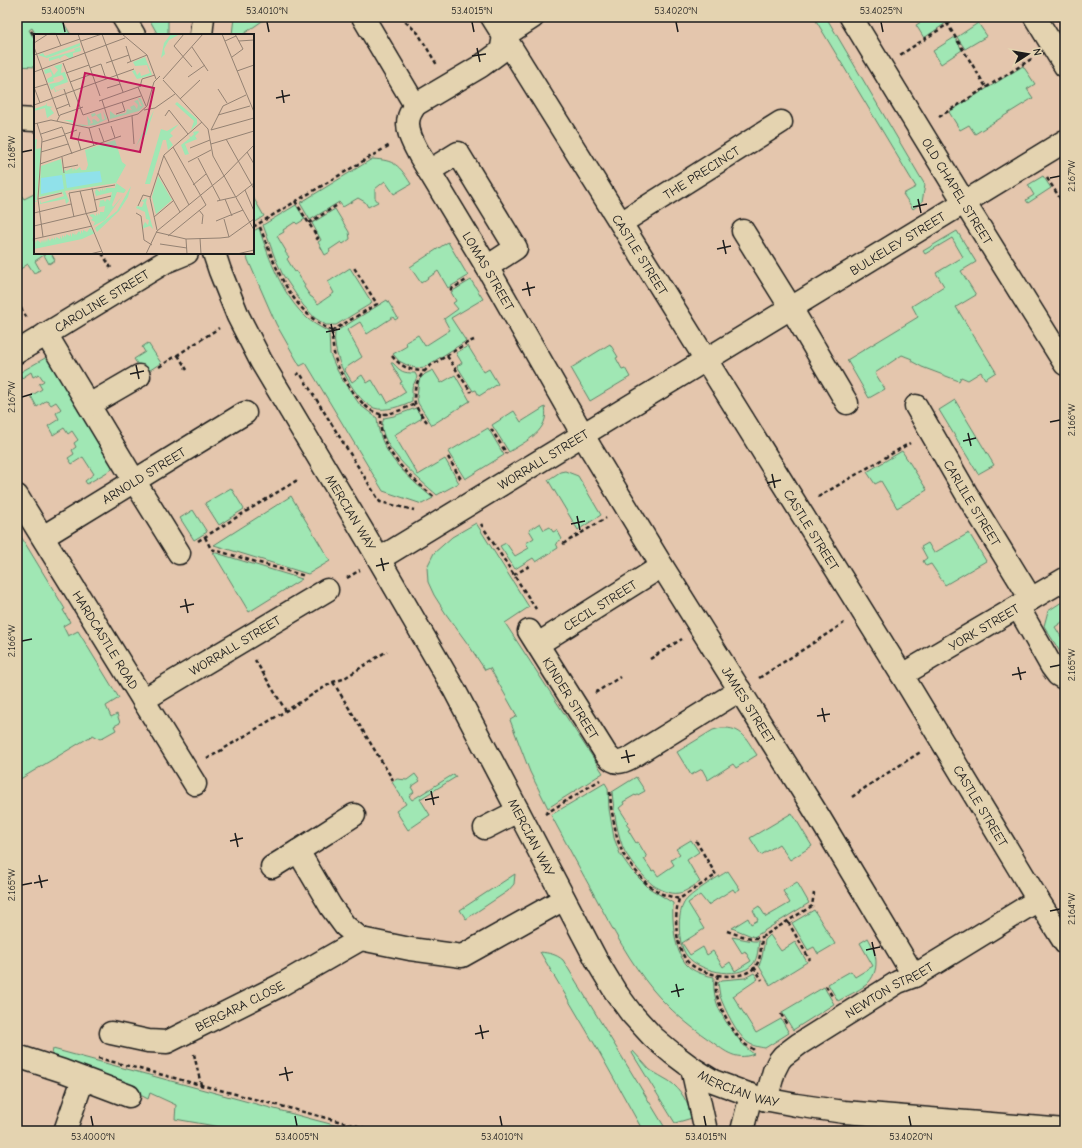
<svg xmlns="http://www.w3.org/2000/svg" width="1082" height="1148" viewBox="0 0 1082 1148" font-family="'Comic Neue',sans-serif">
  <rect width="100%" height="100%" fill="#e4c6ad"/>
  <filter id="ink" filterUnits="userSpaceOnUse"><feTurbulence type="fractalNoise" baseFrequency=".025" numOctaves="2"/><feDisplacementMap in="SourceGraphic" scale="8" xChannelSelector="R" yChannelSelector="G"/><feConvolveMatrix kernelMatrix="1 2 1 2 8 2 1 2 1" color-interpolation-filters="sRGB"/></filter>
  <g filter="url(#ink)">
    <g fill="#a0e7b4" stroke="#5e8268">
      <path d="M17,17h43l11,18h-35l-4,-7 -3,2 6,10v27l-18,-1z"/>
      <path d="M148,17h20v18h-10z"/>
      <path d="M234,17h34l-26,18h-10z"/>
      <path d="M819,17h7l99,168 -3,17 -9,7 -10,-15 13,-7 -101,-168z"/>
      <path d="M929,17h13l4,6 -22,15 -8,-13z"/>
      <path d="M978,23l9,13 -22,13 -8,-12z"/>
      <path d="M955,37l7,13 -21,14 -8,-13z"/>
      <path d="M1023,66l12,18 -8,5 6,9 -58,36 -6,-9 -9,5 -11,-18z"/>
      <path d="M372,159c23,1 27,6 39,25l-17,10 -9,-13 -10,8v9l3,4 -10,5 -3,-5 -7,-4 -15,9 -4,-5 -29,18 -10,-17z"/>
      <path d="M1043,176l8,12 -23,15 -2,-3 8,-5 -6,-10z"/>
      <path d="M34,194l1,1v58h16l4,7 -6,4 -5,-9 -9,6 5,9 -6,3 -6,-9 -9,6 -2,-4v-67l5,-3 2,3z"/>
      <path d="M253,197l11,19 -11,7z"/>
      <path d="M296,205l9,14 -8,5 -2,-2 -12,8 1,2 -7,4 9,15 -1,1 4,5 -2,2 8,13 1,-1 9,14 -1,2 7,10h1l6,7 16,-11 -6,-11 22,-14 22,35 -36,22h-10l-11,-7 -12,-13 -20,-30 -8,-17 -12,-33z"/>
      <path d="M335,209l14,23 1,7 -7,5 -2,-2 -12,8 1,2 -5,3 -7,-13 3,-2 -9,-17z"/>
      <path d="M259,228c10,31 24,69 49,91 6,5 14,9 21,13l1,22 6,14 7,13 17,24 17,13c2,35 30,59 56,80l-11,6 -39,-13 -77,-128 -6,3 -24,-42 -31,-71h8v-22z"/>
      <path d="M957,231l19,31 -15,9 15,24 -20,12 40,65 -11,7 -4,-7 -13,8 -7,-3 -2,4 -37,-14 -11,-6 1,-2 -10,-4 -27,18 10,16 -16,9 -22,-38 71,-43 -6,-11 32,-20 -8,-13 27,-16 -11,-19 -27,16 -2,-3z"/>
      <path d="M448,242l20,34 -20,12 -10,-17 -17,12 -11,-16z"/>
      <path d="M471,280l12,19 -32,19 15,23 -41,26 -9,1 -9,-3 -8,-4 -6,-7 14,-8 -1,-4 12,-7 7,11 25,-16 -6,-11 14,-10 -5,-6 3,-2 -5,-9z"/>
      <path d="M387,300l11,18 -3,2 -2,-3 -26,17 -7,-12 -13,8 15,27 -18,12 8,13 10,-7 5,8 5,-3 9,15 2,-1 5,9 18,-11 -6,-9 2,-1 -11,-19h2c8,9 10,10 22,10l2,4 -5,11v13c-10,5 -27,11 -38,7 -19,-8 -37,-44 -39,-64 -1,-4 0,-8 0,-12z"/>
      <path d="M148,343l13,20 -17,11 -10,-15 11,-7 -3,-5z"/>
      <path d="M610,344l8,13 -2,1 6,11 3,-1 5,9 -40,24 -19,-33z"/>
      <path d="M468,346l16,26 5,-3 9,15 -19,12 -3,-6 -3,1 -16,-25 5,-3 -6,-10z"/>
      <path d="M52,354l67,111 -32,19 -2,-3 9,-7 -11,-17 -11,7 -4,-6 6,-4 -2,-4 4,-3 -2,-4 4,-3 -6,-9 -4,3 -4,-6 -11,7 -5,-9 11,-7 -3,-6 5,-4 -5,-7 -5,3 -4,-5 -10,7 -6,-11 11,-7 -3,-5 5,-3 -5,-7 -6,3 -2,-5 -9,6 -3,-5z"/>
      <path d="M433,370l8,13 14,-8 15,26 -38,24 -14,-22 -1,-6 2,-17 6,-6z"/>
      <path d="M955,400l39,65 -16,9 -39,-64z"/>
      <path d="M545,407c5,24 -19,34 -36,45l-17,-27 22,-14 7,11z"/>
      <path d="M416,408l6,10 -28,17 24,40 27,-16 14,24 -22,12c-17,-15 -53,-44 -55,-68 0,-3 1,-6 2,-9l10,-2z"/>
      <path d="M488,428l16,27 -39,24 -17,-27z"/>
      <path d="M902,451l25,39 -30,18 -16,-27 -6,3 -8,-12z"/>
      <path d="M565,471l13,5 23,39 -23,15 -30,-50 12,-8z"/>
      <path d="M231,488l13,21 -25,16 -14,-22z"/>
      <path d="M291,496l39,65 -22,13 -94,-29z"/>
      <path d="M193,510l14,22 -13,8 -14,-22z"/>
      <path d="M476,523l53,84 -24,16 98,150 -55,35 -18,-36 -20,-52 7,-4 -27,-48 -5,2 -15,-23 -24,-33 -12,-19 -6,-13 -1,-15 7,-14 18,-16z"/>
      <path d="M540,523l4,7 6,-3 3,5 4,-2 5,9 -6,4 2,5 -22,14 -3,-4 -18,11 -15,-23 6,-3 9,13 14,-8 -3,-5 8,-5 -5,-8z"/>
      <path d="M17,530l48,79 -2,1 7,12 -7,4 5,10 10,-5 41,67 -13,8 5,11 6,-3 3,9 -6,3 2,4 -16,9 -7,-4 -76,46z"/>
      <path d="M969,533l17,28 -41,24 -14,-21 -5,2 -3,-5 4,-3 -6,-11 7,-4 6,10z"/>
      <path d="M213,552l89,27 -53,33z"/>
      <path d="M1065,600v20l-10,7 10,16v10l-3,2 -18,-29 4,-15z"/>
      <path d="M721,728c22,-1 25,11 36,27l-21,13 -3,-4 -25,16 -6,-11 -11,6 -14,-23 36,-22z"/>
      <path d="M415,774l5,7 -9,6 3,5 -5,4 3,4 42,-26 2,3 -36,22 10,16 -22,15 -12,-19 10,-7 -14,-22 5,-3 10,1z"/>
      <path d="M636,777l9,14 -9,5 -1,-1 -12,7 1,2 -5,4 9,14 -2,2 4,5 -2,1 8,13 2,-1 9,15 -3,2 8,12 2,-1 4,6 16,-11 -3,-5 9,-6 -4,-5 15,-9 8,12 -12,8 13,22c-6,3 -14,10 -21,11 -8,2 -20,-4 -26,-8 -7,-5 -24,-26 -28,-33 -8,-17 -11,-41 -13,-60z"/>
      <path d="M605,783l3,5 1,21 5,29 6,16 12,17 17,17 24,15c-1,18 1,47 13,61 7,8 18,11 28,13 -2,23 7,39 20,56 6,8 11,15 20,21 -20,8 -31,-5 -46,-15 -20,-14 -39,-30 -55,-49 -23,-28 -40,-60 -57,-92 -15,-27 -30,-55 -45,-83z"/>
      <path d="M792,813l20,33 -22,14 -11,-16 -18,11 -11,-17z"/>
      <path d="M728,871l12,18 -5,3 -2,-3 -25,16 -8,-10 -12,8 16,26 -22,14 8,12 13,-8 4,8 6,-4 10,16 7,-5 5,9 16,-10 -6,-10 -3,2 -10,-16 21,4h6c-1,7 -1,17 -6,23 -15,17 -58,7 -68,-11 -7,-11 -8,-39 -1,-50 5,-9 34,-26 44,-32z"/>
      <path d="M515,874l-1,10 -6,7 -42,28 -6,-9z"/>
      <path d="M797,882l12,21 -55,34 -22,-9 16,-10 3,6 7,-4 -5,-10 6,-4 7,11 24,-14 -7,-12z"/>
      <path d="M814,910l21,34 -17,10 -4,-7 -6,3 -16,-27z"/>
      <path d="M770,935l11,16 14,-9 12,20 -37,23 -11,-19 3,-9 3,-17z"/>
      <path d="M868,938c9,15 13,33 -2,47 -8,6 -19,11 -28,16l-10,-17 23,-13 4,6 18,-11 -13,-23z"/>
      <path d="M540,952c9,1 16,2 23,8l104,171h-24l-45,-81z"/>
      <path d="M754,973l4,6 -25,17 23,37 25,-14 8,14 -24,15c-6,-1 -13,-2 -18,-6 -10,-8 -23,-34 -27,-46 -1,-4 -1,-9 -2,-13l4,-3 23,-2z"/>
      <path d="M824,987l10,17 -41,26 -11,-18z"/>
      <path d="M53,1049l262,71 42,11h-114l-68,-12 1,-14 -26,-12 -2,6 -44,-23 -53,-17z"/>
      <path d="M633,1051c6,6 11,13 17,19 6,4 13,7 19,11 13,9 19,22 23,37l-17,5 -43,-70z"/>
    </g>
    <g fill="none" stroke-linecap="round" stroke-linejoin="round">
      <defs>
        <g id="minor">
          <path d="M123,17l11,18"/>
          <path d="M363,17l52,88"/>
          <path id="s1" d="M492,17l193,309 217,349 136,225 27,43"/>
          <path id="s2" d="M851,17l113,185 101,162"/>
          <path d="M1035,17l30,49"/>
          <path d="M504,36l29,-19"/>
          <path id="s3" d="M415,105c-2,4 -5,8 -6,12 -4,13 5,28 11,39l67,111 104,182 71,117 157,251 95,159"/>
          <path d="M415,105l66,-39 15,-11 4,-3 2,-5 2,-11"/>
          <path d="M17,119l18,1"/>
          <path d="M429,171l29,-18 58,95 -29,19"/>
          <path id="s4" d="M621,223l160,-101"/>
          <path d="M743,231l48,77 56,95"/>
          <path d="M46,334l89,148 44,71"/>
          <path id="s5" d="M17,352l148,-90 22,-9"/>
          <path d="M89,405l50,-29"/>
          <path id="s6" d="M916,406l50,87 65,106"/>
          <path id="s7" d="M17,496l178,288"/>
          <path id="s8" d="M43,537l202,-124"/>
          <path id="s9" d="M379,559l686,-418"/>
          <path d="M1018,607l34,60 6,8 7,4"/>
          <path id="s10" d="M529,631l77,123c9,11 15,9 26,3l108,-67"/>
          <path id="s11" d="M538,644l124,-78"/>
          <path id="s12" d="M902,675l163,-96"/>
          <path id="s13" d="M143,700l184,-110"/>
          <path d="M485,828l33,-17"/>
          <path d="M298,851l33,56 14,19 16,13"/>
          <path d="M272,867l26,-16 56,-36"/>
          <path id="s14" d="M111,1033l37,8 19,1 112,-56 82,-47 49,10 52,7 102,-57"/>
          <path d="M17,1056l46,15 66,25"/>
          <path d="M692,1068l14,63"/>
          <path id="s15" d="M766,1100l8,-29 5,-10 4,-5 16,-12 99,-62 16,-6 124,-76"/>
          <path d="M65,1131l18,-52"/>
          <path d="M742,1131l9,-36"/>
        </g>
        <g id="major">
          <path d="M201,35l2,-18"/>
          <path id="s16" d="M214,253l6,18 18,45 23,45 105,176 88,152 144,274 17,28 16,22 22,24 19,16 20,15 21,13 46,17 37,7 48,7 221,18"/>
        </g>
      </defs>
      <use href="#minor" stroke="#1c1c1c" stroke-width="25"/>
      <use href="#major" stroke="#1c1c1c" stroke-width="25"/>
      <g stroke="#1c1c1c" stroke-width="2.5" stroke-dasharray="4 3" stroke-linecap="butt">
        <path d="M400,17l18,16 19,32"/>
        <path d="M943,17l43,70"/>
        <path d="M31,31l4,6"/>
        <path d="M900,55l59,-38"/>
        <path d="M939,117l94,-59"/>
        <path d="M1047,178l18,28"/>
        <path d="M295,201l23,37 -2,2"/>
        <path d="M309,223l30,-19"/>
        <path d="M253,227l137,-82"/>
        <path d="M260,227c16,41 30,83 72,104"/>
        <path d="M102,253l9,15"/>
        <path d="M450,290l18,-11"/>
        <path d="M17,302l10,16"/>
        <path d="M332,331c0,9 1,18 3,27 4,16 27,53 45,56 12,1 25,-6 35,-10"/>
        <path d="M332,331l45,-27 -24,-38"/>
        <path d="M178,355l9,15"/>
        <path d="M392,356c8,10 18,15 32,15"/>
        <path d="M447,356l24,36"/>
        <path d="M159,367l60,-39"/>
        <path d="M296,375l4,-2 80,129 34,8"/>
        <path d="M381,414c-6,34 30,63 53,83"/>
        <path d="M427,422c-4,-5 -10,-12 -12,-19 -3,-15 4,-28 15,-37l37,-23 7,-3"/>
        <path d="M491,429l16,25"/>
        <path d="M448,457l14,24"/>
        <path d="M818,497l92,-54"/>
        <path d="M481,524l55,85"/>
        <path d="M205,537l6,12 94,27"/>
        <path d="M198,541l101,-62"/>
        <path d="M563,544l43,-26"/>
        <path d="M514,575l17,-10"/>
        <path d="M347,578l13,-8"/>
        <path d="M650,659l32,-20"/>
        <path d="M255,660l31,51"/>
        <path d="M759,678l85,-55"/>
        <path d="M333,682l60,98"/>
        <path d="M595,693l25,-16"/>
        <path d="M207,759l126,-77 10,-3 44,-28"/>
        <path d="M610,792l1,15 6,31 6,16 11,15 14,16 14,9 17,5"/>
        <path d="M852,797l17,-12 53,-34"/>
        <path d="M545,814l55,-34"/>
        <path d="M696,841l20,34 -37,24c-5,17 -4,47 8,62 13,15 59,23 70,3 4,-7 4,-18 5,-27"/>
        <path d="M788,922l22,38"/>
        <path d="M727,931c12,4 23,9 35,6l50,-31 2,-13"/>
        <path d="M754,967l8,13"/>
        <path d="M718,975c-1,5 -3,10 -2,16 2,15 18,44 30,54 3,2 6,3 8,5"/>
        <path d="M826,986l6,10"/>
        <path d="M781,1014l6,11"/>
        <path d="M194,1054l7,31"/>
        <path d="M98,1058l278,73"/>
        <path d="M770,1131l11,-3 6,1"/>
      </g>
      <use href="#minor" stroke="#e4d3b0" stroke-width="22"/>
      <use href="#major" stroke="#e4d3b0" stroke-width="22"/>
    </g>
  </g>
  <path fill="none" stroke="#1c1c1c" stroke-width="1.5" d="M63,22l2,10M267,22l2,10M472,22l2,10M676,22l2,10M881,22l2,10M477,48l3,14M472,56l14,-2M282,90l2,13M276,98l14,-3M22,152l10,-2M1050,178l10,-2M918,199l3,14M913,207l14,-3M723,240l3,14M717,249l14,-3M527,282l3,14M522,290l13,-3M331,324l3,13M326,332l14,-3M136,365l3,14M130,374l14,-3M22,397l10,-3M1050,422l10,-2M968,433l3,13M963,441l13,-3M772,474l3,14M767,483l14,-3M577,516l3,14M571,524l14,-3M381,558l3,13M376,566l13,-3M185,599l3,14M180,607l14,-3M22,641l10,-2M1018,667l3,13M1050,667l10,-2M1012,675l14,-3M822,708l3,14M817,716l13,-2M626,750l3,13M621,758l14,-3M431,791l3,14M425,800l14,-3M235,833l3,14M230,841l13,-3M39,875l3,13M34,883l14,-3M22,885l10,-2M1050,911l10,-2M872,942l3,14M866,950l14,-3M676,984l3,13M671,992l13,-3M480,1025l3,14M475,1034l14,-3M285,1067l3,14M279,1075l14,-3M91,1116l2,10M295,1116l2,10M500,1116l2,10M704,1116l2,10M909,1116l2,10"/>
  <g text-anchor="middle" stroke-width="3" stroke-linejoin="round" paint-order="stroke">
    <g font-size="13" fill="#1c1c1c" stroke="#e4d3b0">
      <text dy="5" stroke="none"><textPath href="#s4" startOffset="95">THE PRECINCT</textPath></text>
      <text dy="5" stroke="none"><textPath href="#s2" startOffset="204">OLD CHAPEL STREET</textPath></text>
      <text dy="5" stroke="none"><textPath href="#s9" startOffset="607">BULKELEY STREET</textPath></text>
      <text dy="5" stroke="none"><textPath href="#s1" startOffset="280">CASTLE STREET</textPath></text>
      <text dy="5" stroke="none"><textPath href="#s3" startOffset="189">LOMAS STREET</textPath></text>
      <text dy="5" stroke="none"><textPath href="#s5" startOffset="99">CAROLINE STREET</textPath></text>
      <text dy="5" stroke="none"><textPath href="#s9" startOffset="192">WORRALL STREET</textPath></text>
      <text dy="5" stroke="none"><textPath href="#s8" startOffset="118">ARNOLD STREET</textPath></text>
      <text dy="5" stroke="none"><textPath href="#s6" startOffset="112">CARLILE STREET</textPath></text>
      <text dy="5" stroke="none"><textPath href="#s16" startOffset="294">MERCIAN WAY</textPath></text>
      <text dy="5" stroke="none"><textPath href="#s1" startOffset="604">CASTLE STREET</textPath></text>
      <text dy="5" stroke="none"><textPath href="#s11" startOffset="73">CECIL STREET</textPath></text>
      <text dy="5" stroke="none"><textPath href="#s12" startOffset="95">YORK STREET</textPath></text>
      <text dy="5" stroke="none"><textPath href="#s7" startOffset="169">HARDCASTLE ROAD</textPath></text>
      <text dy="5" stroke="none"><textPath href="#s13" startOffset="107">WORRALL STREET</textPath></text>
      <text dy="5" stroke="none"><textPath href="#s10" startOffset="79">KINDER STREET</textPath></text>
      <text dy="5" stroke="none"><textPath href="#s3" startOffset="695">JAMES STREET</textPath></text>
      <text dy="5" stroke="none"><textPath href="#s1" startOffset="928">CASTLE STREET</textPath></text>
      <text dy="5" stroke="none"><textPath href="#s16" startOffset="666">MERCIAN WAY</textPath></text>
      <text dy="5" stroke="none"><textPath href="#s15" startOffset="173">NEWTON STREET</textPath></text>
      <text dy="5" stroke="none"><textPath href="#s14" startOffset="138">BERGARA CLOSE</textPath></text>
      <text dy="5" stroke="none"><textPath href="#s16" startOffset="1002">MERCIAN WAY</textPath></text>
    </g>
  </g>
  <g transform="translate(34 34)">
    <rect width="220" height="220" fill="#e4c6ad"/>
    <path d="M137,0h9l-11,6 -5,9 1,5 -4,4 3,-15zM46,9v3l-33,12 -9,-3 5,-2 2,3zM46,13l1,4 -8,2v4l-4,1 -4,-3 -5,3 1,3 -2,-3 -10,3v-3l26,-7 -1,-2zM111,23l7,18 -15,4 -5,-8 3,-1 2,5 3,-3 1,4 9,-3 -3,-8 -12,1 -2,-4zM28,30l-1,9 4,-1 3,10 -14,5 2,4 13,-5 -14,6 -1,-4 -3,2 -2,-6 10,-2 5,-3 -2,-4 -9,3 1,3 -6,2 -1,-4 5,-3 -1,-4 -6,2 -1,-4 6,-2 4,7 4,-5 -4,-4zM104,64h2l1,1 3,7 -5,5 -29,8v-8l5,4 11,-2 1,-4 5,1 -2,-3 4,-2 3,4 1,-4 -4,-4 4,-1 2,6h2zM12,68l1,4 6,1 -3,1 4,5 -7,5 -2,-10 -11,3v-2l12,-4zM143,68l20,17v5l-6,6 3,-9 -19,-17zM120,76l-8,25h-3l-8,13zM69,77l4,8 -12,6 -12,1 -19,-6h8l5,4 9,1h2l-1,-9 4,6 -2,2 4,-1 -1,-3 2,-1 4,3 2,-2 -4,-5 -4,2 -1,-3 4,-1 1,2 5,-2 1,7 3,-1zM145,90l-9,9 3,3 -4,3 4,6 -5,5 -2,-10h-3l-13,44h-5l16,-55 6,2zM162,95l-1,1 1,-1 3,3 -4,4 2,3 -12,5 4,10 -4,1 -4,-10 9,-7 -1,-3 2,2 3,-3 -1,-2 5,-1zM3,105l-1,10 5,-1 -4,52h-2l2,2h-3v-62zM81,106l7,22 4,3 -10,18 10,7 -2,3 -7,-1 -5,13 1,2 10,-12 -18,25 -12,6 2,-4 -4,-2 2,-2 -4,-3 4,-1 3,2v-3l2,3v-3l2,2v-3h4l1,-6 -6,1 1,-6h-3l7,-1 1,2 2,-3 3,2 2,-9 -16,4 1,3 -3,-10 1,3 1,-3 4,3v-3l2,2v-3l2,3v-3l1,3 1,-3h9l1,-5 -51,8 4,10 -3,3 -1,-5 -25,5v-4l1,3 23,-7 -2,-4 -23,5 2,-31 20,-7 2,14 2,-4 1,2 6,-3 1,3 1,-3 2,2 4,-3 1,3h5l2,-5 -3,-15zM124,142l14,24 -16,14 -4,-17zM97,152l-3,11 -9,14 -22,21 -2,-4 22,-17zM113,164l-1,5 7,26 -3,-3 -6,2v3v-1l-1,-4 2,-4 3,3 1,-5 -3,-1 -1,-7 -9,-4 1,-2 5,1 2,-5 -3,-1zM56,194l5,5 -13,6 -48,10 1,-9 1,3 1,-3 4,3 1,-3 1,3 1,-4 1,4 1,-4 1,3 1,-4 2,3 2,-3 2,2v-3l2,3v-3l4,2v-3l2,3v-4l2,3v-3l2,2v-3l4,2v-3l2,4v-4l3,2 -1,-3 2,3 3,-4 2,3v-4l2,3v-3l4,2z" fill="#a0e7b4"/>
    <path d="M66,137l2,11 -35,6 -2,-14zM28,141l2,14 -23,5v-16z" fill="#90e1ea"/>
    <path fill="none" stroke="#948273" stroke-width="1" d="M22,0l5,12M44,0l22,62M68,0l21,58M88,0l25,21 9,24M150,0l-10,12 18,21M188,0l32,78M47,7l21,-7M191,7l11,-5M205,7l15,-1M0,9l14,-9M92,12l5,16M0,13l25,69M158,13l16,24M0,21l46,-16M198,23l11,-8 -8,-15M29,29l20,52 58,-19M72,29l23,-8M93,29l20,-8M56,34l11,-4 5,15M203,37l17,-6M0,38l91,-34M32,39l23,-8M154,43l17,-12M129,45l40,-45M129,46l45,49 5,27 41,74M36,48l22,-8M0,53l6,16M104,53l8,19M106,53l2,-8 13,-4M0,54l13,-4M73,54l13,-4M30,55l6,18M184,55l9,14M146,65l20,-19M68,66l7,22M65,67l42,-15M0,71l100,-36M22,75l13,-5M110,76l11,-2 20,-14M82,80l9,-3 -3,-9M184,81l32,-9M98,82l2,28M131,82l4,-6 19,24M23,87l3,-6 23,-8M3,89l5,16 -4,60 5,38M0,90l17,-4 38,8 49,-14 9,-8 7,-24 6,-6M77,92l4,12M55,94l5,18M65,94l5,14M177,96l12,-24 23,-11M177,96l43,-12M46,98l-2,8 3,10M7,100l21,-7 10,27M31,100l12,-4M192,105l28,50M8,108l23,-7M177,110l43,-13M156,114l20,-8M7,118l27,-8M213,118l7,12M130,122l25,49M28,123l2,16M164,124l22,42M154,128l23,-12M6,130l81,-28M29,134l15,-3M124,139l22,39M159,151l13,-11M211,156l9,21M46,157l6,22 17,41M202,163l18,-14M4,165l24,-6M191,165l7,17M61,166l16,-4M183,167l18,-4M104,172l5,-11 8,2M165,176l4,5 -1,9M0,179l37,-9M102,179l5,3 3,24 8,5M40,183l-5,-24 46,-8M120,183l19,-16M190,185l5,18M182,187l27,-11M0,192l63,-15 -5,-23M123,196l-7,-32 14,-43 38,-33M122,198l30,7 34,-1 9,-1 25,-18M134,202l38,-31 -33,-58M166,204l1,16M0,205l58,-13M152,205l1,15M126,210l27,4M56,220l12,-3M112,220l11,-23 67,-55 30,-31M203,220l17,-4"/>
    <path fill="#c2185b" fill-opacity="0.15" stroke="#c2185b" stroke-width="2" d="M51,39l69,15 -14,64 -69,-14z"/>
    <rect width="220" height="220" fill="none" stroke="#1c1c1c" stroke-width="2"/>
  </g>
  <rect width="1082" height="1148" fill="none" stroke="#e4d3b0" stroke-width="44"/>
  <g transform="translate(1028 54) rotate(78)" stroke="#e4d3b0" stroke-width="3" paint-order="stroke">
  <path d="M0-3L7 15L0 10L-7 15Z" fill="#1c1c1c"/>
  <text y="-6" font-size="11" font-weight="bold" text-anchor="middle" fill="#1c1c1c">N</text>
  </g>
  <rect x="22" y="22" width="1038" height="1104" fill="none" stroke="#1c1c1c" stroke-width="1.5"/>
  <g font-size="10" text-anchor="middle" fill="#1c1c1c">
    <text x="63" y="14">53.4005°N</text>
    <text x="267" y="14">53.4010°N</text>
    <text x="472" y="14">53.4015°N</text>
    <text x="676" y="14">53.4020°N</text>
    <text x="881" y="14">53.4025°N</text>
    <text transform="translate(11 152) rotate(-90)" y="4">2.168°W</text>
    <text transform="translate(1071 176) rotate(-90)" y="4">2.167°W</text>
    <text transform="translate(11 397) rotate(-90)" y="4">2.167°W</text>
    <text transform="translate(1071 420) rotate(-90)" y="4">2.166°W</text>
    <text transform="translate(11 641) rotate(-90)" y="4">2.166°W</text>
    <text transform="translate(1071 665) rotate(-90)" y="4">2.165°W</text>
    <text transform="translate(11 885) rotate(-90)" y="4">2.165°W</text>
    <text transform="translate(1071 909) rotate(-90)" y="4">2.164°W</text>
    <text x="93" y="1140">53.4000°N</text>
    <text x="297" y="1140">53.4005°N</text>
    <text x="502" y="1140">53.4010°N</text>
    <text x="706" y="1140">53.4015°N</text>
    <text x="911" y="1140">53.4020°N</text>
  </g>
</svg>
